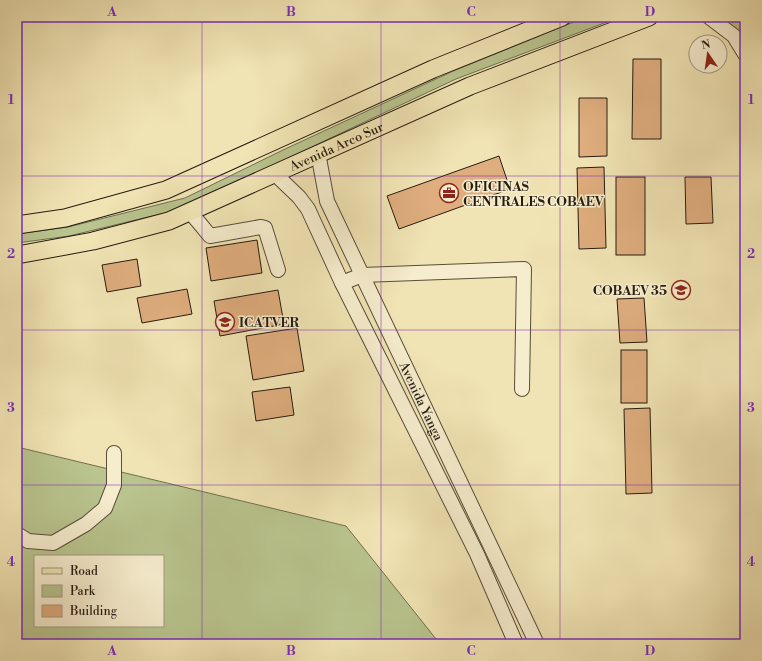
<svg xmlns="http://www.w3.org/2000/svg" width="762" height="661" viewBox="0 0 762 661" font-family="'Libre Bodoni',serif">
  <rect width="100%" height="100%" fill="#f1e4b4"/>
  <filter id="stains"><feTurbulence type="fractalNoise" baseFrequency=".005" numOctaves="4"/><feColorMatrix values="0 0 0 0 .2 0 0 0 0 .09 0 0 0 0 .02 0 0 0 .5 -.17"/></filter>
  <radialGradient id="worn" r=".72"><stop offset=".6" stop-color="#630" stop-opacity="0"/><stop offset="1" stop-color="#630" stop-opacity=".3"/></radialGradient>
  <g fill="#b9c48e" stroke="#6f7050" fill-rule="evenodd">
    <path d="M586,17h34l-164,62 -170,80 -117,53 -100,24 -52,7v-9l51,-7 117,-29 98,-48 168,-78z"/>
    <path d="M712,17h33v24z"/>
    <path d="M17,447l329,79 94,118h-423zM35,556h128v70h-128z"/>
  </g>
  <g fill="#dfad7e" stroke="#251c11">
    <path d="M633,59h28v80h-29z"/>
    <path d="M579,98h28v58l-28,1z"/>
    <path d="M499,156l11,33 -111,40 -12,-33z"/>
    <path d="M604,167l2,81 -27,1 -2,-81z"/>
    <rect x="616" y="177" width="29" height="78"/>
    <path d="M685,177h26l2,46 -27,1z"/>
    <path d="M257,240l5,33 -51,8 -5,-33z"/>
    <path d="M137,259l4,27 -34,6 -5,-27z"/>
    <path d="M187,289l5,25 -50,9 -5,-25z"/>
    <path d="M278,290l6,34 -64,12 -6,-35z"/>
    <path d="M644,298l3,44 -27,1 -3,-44z"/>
    <path d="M297,328l7,43 -51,9 -7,-44z"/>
    <rect x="621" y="350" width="26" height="53"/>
    <path d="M290,387l4,28 -38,6 -4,-29z"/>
    <path d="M650,408l2,85 -26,1 -2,-85z"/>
  </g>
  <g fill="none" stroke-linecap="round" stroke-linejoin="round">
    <defs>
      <g id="minor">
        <path d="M709,17l25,19 11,18"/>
        <path id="s1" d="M318,153l9,48 210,443"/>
        <path d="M275,174l24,23 9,12 34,74 135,271 39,90"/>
        <path d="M190,212l11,13 9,11 51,-9 4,1 13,42"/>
        <path d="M342,283l20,-8 162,-6 -2,120"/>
        <path d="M17,534l11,7 25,2 33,-19 19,-16 9,-23v-32"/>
      </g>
      <g id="major">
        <path d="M17,225l48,-7 101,-28 267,-121 129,-52"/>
        <path id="s2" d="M17,255l76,-14 76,-20 301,-135 179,-69"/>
      </g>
    </defs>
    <use href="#minor" stroke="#584e3a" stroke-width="16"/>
    <use href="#major" stroke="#251c11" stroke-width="19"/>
    <use href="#minor" stroke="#f6edce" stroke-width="14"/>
    <use href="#major" stroke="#f1e4b4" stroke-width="17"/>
  </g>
  <path fill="none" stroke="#7b2cbf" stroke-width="1" stroke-opacity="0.55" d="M202,17v627M381,17v627M560,17v627M17,176h728M17,330h728M17,485h728"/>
  <defs>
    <symbol id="office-ring" viewBox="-11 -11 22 22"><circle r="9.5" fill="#f6edce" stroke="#8f2418" stroke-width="1.5"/><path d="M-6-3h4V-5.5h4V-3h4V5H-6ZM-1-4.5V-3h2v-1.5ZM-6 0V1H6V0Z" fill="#8f2418"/></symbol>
    <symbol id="school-ring" viewBox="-11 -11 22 22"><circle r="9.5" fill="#f6edce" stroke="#8f2418" stroke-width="1.5"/><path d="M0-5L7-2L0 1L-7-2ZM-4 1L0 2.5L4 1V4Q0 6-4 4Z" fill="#8f2418"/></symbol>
  </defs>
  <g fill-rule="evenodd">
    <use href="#office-ring" x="438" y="182" width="22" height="22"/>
    <use href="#school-ring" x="670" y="279" width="22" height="22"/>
    <use href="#school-ring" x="214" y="311" width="22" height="22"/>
  </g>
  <g text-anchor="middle" stroke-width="3" stroke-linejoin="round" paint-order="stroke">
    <g font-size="13" fill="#251c11" stroke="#f6edce">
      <text dy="5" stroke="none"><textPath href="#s2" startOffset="339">Avenida Arco Sur</textPath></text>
      <text dy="5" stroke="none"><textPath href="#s1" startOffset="270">Avenida Yanga</textPath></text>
    </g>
    <g font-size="13" font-weight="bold" fill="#251c11" stroke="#f6edce" text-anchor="start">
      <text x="463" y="191">OFICINAS<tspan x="463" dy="15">CENTRALES COBAEV</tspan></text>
      <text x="667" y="295" text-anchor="end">COBAEV 35</text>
      <text x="239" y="327">ICATVER</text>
    </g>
  </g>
  <rect width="762" height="661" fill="none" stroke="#f1e4b4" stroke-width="44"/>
  <rect x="34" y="555" width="130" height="72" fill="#f6edce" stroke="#a29982"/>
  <rect x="42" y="568" width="20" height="6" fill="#f1e4b4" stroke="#a29982"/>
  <text x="70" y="575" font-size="12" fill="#251c11">Road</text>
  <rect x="42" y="585" width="20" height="12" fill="#b9c48e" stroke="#a29982"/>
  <text x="70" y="595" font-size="12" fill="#251c11">Park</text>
  <rect x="42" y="605" width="20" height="12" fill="#dfad7e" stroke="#a29982"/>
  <text x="70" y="615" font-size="12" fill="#251c11">Building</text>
  <g transform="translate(708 54) rotate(347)"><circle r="19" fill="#f6edce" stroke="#a29982"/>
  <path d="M0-3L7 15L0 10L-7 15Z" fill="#8f2418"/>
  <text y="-6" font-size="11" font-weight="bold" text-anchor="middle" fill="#251c11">N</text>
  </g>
  <rect x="22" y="22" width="718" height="617" fill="none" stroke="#7b2cbf" stroke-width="1.5"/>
  <g font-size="13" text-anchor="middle" font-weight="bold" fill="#7b2cbf">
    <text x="112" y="16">A</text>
    <text x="291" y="16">B</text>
    <text x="471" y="16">C</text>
    <text x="650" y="16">D</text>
    <text x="11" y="104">1</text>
    <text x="751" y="104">1</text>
    <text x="11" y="258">2</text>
    <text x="751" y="258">2</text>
    <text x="11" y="412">3</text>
    <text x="751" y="412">3</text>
    <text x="11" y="566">4</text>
    <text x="751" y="566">4</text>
    <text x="112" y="655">A</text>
    <text x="291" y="655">B</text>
    <text x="471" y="655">C</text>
    <text x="650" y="655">D</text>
  </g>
  <rect width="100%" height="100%" filter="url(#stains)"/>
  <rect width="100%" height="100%" fill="url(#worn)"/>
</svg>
